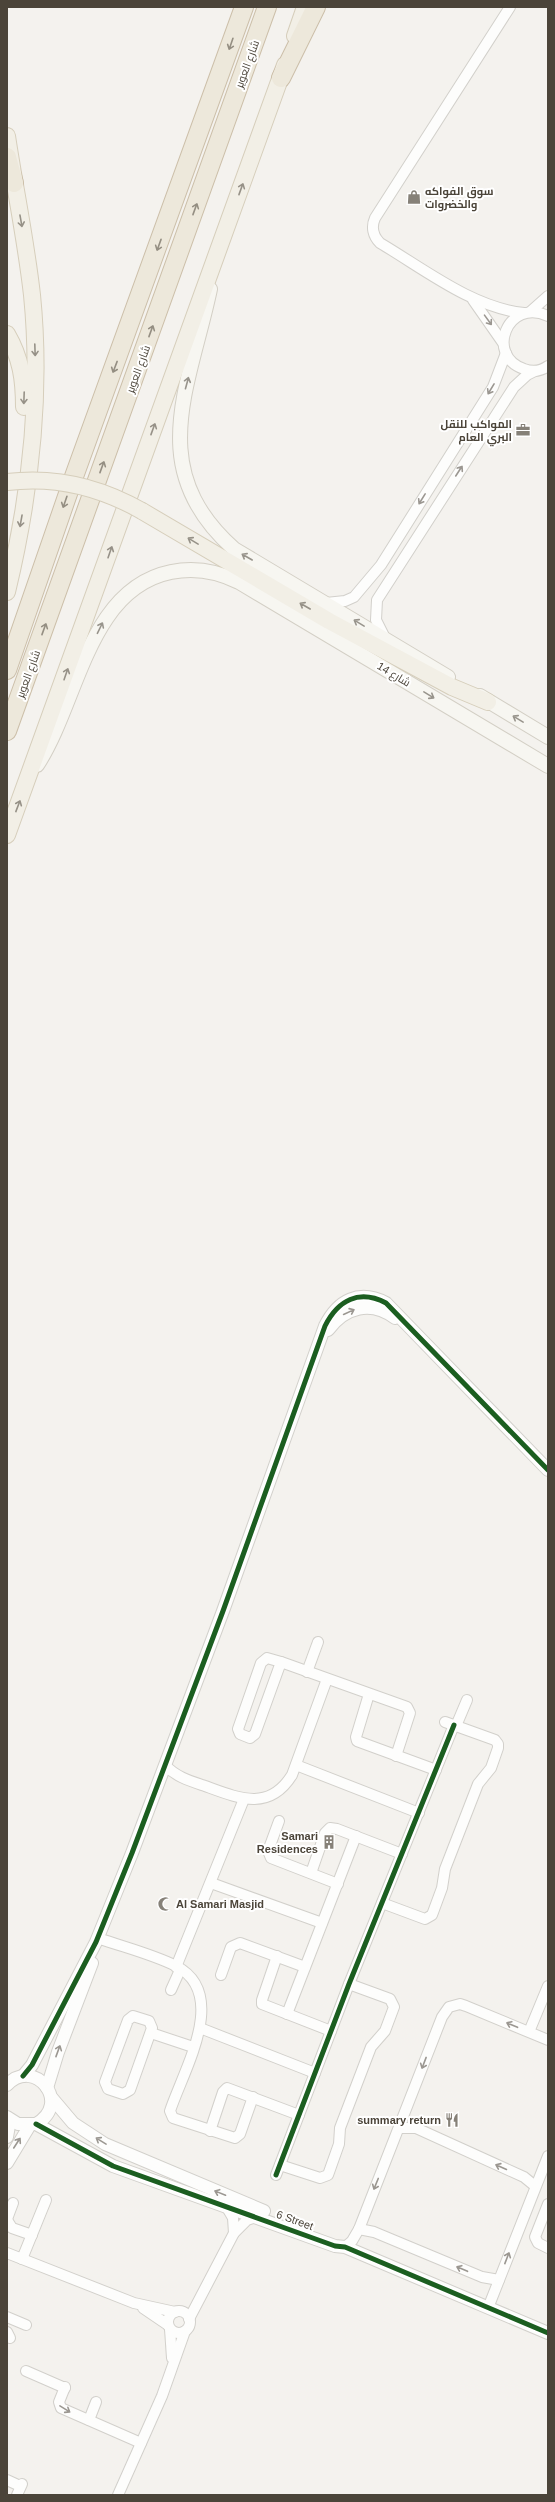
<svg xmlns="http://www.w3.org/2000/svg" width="555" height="2502" viewBox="0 0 555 2502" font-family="Arial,Cairo,sans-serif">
  <rect width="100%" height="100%" fill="#f4f2ee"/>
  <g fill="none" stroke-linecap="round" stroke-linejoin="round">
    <defs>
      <g id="minor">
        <path d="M510,7l-135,211c-4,9 -2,18 5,25 44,26 93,65 144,70"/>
        <path d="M473,300l30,43"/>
        <path d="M530,312l18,-16"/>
        <path d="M548,316c-41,-19 -63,40 -24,53 8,3 17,2 24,-3"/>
        <path d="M326,603l19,-2 9,-4 27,-32 112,-178 13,-34"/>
        <path d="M385,638l-9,-18 1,-20 137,-213 13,-12 8,-4"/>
        <path d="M267,1658l14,4 -26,72 -5,4 -10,-4 -2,-5 23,-66z"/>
        <path d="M281,1662l126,45 3,6 -14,43"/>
        <path d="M307,1672l11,-30"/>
        <path d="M369,1694l-13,43 1,4 79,29"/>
        <path d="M456,1726l11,-26"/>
        <path d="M165,1765c11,12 25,16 40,21 33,12 64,26 87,-11l35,-96"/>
        <path d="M296,1765l123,48"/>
        <path d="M279,1821l-11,30 3,7 67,26"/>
        <path d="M311,1873l14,-40 5,-5 7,1 65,25"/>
        <path d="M211,1883l111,40"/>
        <path d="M382,1903l43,16 7,-4 10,-27 3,-19 33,-85 13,-16 7,-20v-4l-3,-4 -50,-18"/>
        <path d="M98,1938c25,9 54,16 78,28 54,28 7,105 -6,145l3,7 62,20 5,-4 13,-37"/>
        <path d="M277,1956l-15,44v4l69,27"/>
        <path d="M176,1967l68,-168"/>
        <path d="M221,1975l10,-28 9,-4 65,24"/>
        <path d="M171,1990l9,-20"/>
        <path d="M287,2014l69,-178"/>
        <path d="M133,2016l16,5 3,7 -22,62 -7,4 -15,-5 -3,-7 23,-62z"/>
        <path d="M531,2027l17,-41"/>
        <path d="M200,2028l115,45"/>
        <path d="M151,2033l42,14"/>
        <path d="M399,2128h17l108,49 11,9"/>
        <path d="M210,2131l13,-39 4,-4 72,27"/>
        <path d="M280,2165l40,13 8,-3 11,-31 1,-16 31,-81 14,-16 9,-24 -4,-8 -41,-15"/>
        <path d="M276,2175l73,-191 105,-259"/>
        <path d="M548,2204l-13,33 3,6 10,5"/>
        <path d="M226,2206l7,12 1,15"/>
        <path d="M7,2219l6,-16"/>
        <path d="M7,2220l5,8 20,7"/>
        <path d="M359,2229l15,3 108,45 17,3"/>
        <path d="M345,2247l7,-6 7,-12 83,-212 7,-10 11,-3 6,2 82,34"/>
        <path d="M7,2253l127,50 41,9"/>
        <path d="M22,2259l24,-59"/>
        <path d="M143,2308l25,17"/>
        <path d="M488,2308l60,-152"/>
        <circle cx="179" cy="2322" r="11"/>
        <path d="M7,2317l19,8"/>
        <path d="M189,2319l45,-86 13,-13 9,-3"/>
        <path d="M170,2329l2,29"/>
        <path d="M7,2332l3,6"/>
        <path d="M26,2371l39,17"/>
        <path d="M65,2387l-6,15 2,6 80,35"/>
        <path d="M89,2420l7,-18"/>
        <path d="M7,2480l13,6"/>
        <path d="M17,2495l5,-11"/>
        <path d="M118,2495l44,-99 23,-65"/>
      </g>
      <g id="tertiary">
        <path d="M328,1330c17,-23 43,-30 67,-12"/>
        <path d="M23,2076l9,-11 64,-123 36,-89 91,-242 102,-285c13,-26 34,-37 61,-23l162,167"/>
        <path d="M7,2085c27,-29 66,18 29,39h-18l-11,-7"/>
        <path d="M47,2088l11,-36 34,-89"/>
        <path d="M51,2097l22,26 32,21 159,67"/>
        <path d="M36,2124l77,42 222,80 10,1 203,86"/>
        <path d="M7,2137l3,-17"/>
        <path d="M7,2163l23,-38"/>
      </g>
      <g id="secondary">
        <path d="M210,289c-21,99 -66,180 24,260l214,128"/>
        <path d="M480,696l68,41"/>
        <path d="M37,765c41,-62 50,-176 134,-193 24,-5 46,-1 68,10l309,184"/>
      </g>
      <g id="primary">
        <path d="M295,36l10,-29"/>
        <path d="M7,136c8,53 19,105 25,159 10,99 -2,201 -25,297"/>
        <path d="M7,334c14,24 17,46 17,73"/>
        <path d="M142,511l187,110 123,66 36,15"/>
        <path d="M7,835l278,-770"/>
      </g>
      <g id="motorway">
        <path d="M281,78l35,-71"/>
        <path d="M7,157l7,26"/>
        <path d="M7,670l65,-188 172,-475"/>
        <path d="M7,731l260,-724"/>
      </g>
    </defs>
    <use href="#minor" stroke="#d2d0cb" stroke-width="12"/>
    <use href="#tertiary" stroke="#d2d0cb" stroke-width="14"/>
    <use href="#secondary" stroke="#d3cfc5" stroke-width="16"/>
    <use href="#primary" stroke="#d6cebb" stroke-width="18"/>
    <use href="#motorway" stroke="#ccbfa9" stroke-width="20"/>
    <use href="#minor" stroke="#fdfdfc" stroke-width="10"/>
    <use href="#tertiary" stroke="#fdfdfc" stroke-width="12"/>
    <use href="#secondary" stroke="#f7f6f1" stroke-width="14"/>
    <use href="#primary" stroke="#f2efe6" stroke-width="16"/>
    <use href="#motorway" stroke="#ede8db" stroke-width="18"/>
    <defs>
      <path id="primary-bridge" d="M7,482c48,-6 93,5 135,29"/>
    </defs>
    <use href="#primary-bridge" stroke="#d6cebb" stroke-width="18" stroke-linecap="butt"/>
    <use href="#primary-bridge" stroke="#f2efe6" stroke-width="16"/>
    <defs>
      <g id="cycleway">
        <path d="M23,2076l9,-11 64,-123 36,-89 91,-242 102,-285c13,-26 34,-37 61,-23l162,167"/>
        <path d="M36,2124l77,42 222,80 10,1 203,86"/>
        <path d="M276,2175l73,-191 105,-259"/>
      </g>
    </defs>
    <use href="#cycleway" stroke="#fff" stroke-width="8"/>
    <use href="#cycleway" stroke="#1b5e20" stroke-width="5"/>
  </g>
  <defs><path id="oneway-shaft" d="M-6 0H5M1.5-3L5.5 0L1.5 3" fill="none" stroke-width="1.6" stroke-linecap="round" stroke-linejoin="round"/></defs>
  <g stroke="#948e82">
    <use href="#oneway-shaft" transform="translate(231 44) rotate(109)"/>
    <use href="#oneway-shaft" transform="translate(195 209) rotate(-70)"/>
    <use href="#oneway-shaft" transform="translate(159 245) rotate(110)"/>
    <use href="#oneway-shaft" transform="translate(151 331) rotate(-70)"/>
    <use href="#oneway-shaft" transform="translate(115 367) rotate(111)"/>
    <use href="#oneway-shaft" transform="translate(102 467) rotate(-70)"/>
    <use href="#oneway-shaft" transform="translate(65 502) rotate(109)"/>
    <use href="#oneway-shaft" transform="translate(44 629) rotate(-70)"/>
  </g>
  <g stroke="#969187">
    <use href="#oneway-shaft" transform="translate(241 189) rotate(-70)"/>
    <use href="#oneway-shaft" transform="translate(21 221) rotate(80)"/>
    <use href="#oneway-shaft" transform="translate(35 350) rotate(88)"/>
    <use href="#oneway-shaft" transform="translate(24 398) rotate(92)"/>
    <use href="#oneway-shaft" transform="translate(153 429) rotate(-70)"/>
    <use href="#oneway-shaft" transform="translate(21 521) rotate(100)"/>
    <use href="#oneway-shaft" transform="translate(193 541) rotate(-149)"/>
    <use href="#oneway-shaft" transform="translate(110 552) rotate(-71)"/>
    <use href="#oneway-shaft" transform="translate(305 606) rotate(-150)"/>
    <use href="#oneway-shaft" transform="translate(66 674) rotate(-71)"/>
    <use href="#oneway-shaft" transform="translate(18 806) rotate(-69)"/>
  </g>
  <g stroke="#9b9791">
    <use href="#oneway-shaft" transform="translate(488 320) rotate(54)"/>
    <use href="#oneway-shaft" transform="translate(491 389) rotate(121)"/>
    <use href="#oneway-shaft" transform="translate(459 471) rotate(-57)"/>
    <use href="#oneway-shaft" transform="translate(422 499) rotate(122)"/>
    <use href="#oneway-shaft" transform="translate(349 1312) rotate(-25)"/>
    <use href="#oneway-shaft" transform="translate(512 2025) rotate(-157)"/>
    <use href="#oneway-shaft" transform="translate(58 2051) rotate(-70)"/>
    <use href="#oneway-shaft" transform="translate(424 2063) rotate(111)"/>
    <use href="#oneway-shaft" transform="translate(101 2141) rotate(-148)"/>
    <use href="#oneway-shaft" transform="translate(17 2143) rotate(-57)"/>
    <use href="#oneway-shaft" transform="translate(501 2167) rotate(-156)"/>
    <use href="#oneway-shaft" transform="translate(376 2184) rotate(112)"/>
    <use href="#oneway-shaft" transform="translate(220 2193) rotate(-158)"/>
    <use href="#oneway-shaft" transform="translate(507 2258) rotate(-69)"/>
    <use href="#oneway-shaft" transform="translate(462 2269) rotate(-157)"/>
    <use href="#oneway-shaft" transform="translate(65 2409) rotate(32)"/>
  </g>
  <g stroke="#98948c">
    <use href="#oneway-shaft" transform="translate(187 383) rotate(-75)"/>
    <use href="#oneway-shaft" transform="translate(247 557) rotate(-150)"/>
    <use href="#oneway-shaft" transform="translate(359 623) rotate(-149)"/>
    <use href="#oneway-shaft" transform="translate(100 628) rotate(-64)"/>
    <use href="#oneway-shaft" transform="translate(429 695) rotate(31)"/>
    <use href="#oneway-shaft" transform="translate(518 719) rotate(-149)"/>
  </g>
  <defs>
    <symbol id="shop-bare" viewBox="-9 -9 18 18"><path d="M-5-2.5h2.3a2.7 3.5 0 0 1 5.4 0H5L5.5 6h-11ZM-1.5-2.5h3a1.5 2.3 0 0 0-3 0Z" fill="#868178" stroke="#fff" stroke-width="2.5" paint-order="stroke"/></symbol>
    <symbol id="office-bare" viewBox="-9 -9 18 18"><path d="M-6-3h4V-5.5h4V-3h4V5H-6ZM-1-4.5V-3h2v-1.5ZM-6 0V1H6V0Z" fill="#868178" stroke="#fff" stroke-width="2.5" paint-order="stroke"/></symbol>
    <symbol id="building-bare" viewBox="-9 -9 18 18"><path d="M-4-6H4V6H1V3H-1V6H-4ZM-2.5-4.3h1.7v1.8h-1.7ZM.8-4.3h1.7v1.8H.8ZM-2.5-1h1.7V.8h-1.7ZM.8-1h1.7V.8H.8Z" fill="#868178" stroke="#fff" stroke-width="2.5" paint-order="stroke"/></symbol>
    <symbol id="mosque-bare" viewBox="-9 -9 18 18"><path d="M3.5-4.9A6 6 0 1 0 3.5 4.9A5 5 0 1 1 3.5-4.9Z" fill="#868178" stroke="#fff" stroke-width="2.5" paint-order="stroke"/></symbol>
    <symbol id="restaurant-bare" viewBox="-9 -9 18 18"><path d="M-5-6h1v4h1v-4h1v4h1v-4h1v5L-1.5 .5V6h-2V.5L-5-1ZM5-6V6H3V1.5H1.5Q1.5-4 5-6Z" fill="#868178" stroke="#fff" stroke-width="2.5" paint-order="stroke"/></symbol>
  </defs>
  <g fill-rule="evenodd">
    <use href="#shop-bare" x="404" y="187" width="20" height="20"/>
    <use href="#office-bare" x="513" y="420" width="20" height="20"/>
    <use href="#building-bare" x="319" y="1832" width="20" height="20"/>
    <use href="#mosque-bare" x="155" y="1894" width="20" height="20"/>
    <use href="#restaurant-bare" x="442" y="2110" width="20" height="20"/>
  </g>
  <g text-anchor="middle" stroke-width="4" stroke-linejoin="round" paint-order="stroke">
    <g font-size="11" fill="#4b4439" stroke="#fff">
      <text transform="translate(247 64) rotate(-70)" y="4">شارع العوير</text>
      <text transform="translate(138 369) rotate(-70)" y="4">شارع العوير</text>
      <text transform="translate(28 674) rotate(-70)" y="4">شارع العوير</text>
      <text transform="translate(394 674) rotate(31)" y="4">شارع 14</text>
      <text transform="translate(295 2220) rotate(20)" y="4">6 Street</text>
    </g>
    <g font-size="11" font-weight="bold" fill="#4b4439" stroke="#fff" text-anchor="end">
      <text x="425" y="195" text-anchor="start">سوق الفواكه<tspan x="425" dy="13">والخضروات</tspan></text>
      <text x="512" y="428">المواكب للنقل<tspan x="512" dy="13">البري العام</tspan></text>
      <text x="318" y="1840">Samari<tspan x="318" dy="13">Residences</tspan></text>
      <text x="176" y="1908" text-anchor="start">Al Samari Masjid</text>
      <text x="441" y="2124">summary return</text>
    </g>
  </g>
  <rect width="555" height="2502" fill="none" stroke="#4b4439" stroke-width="16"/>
</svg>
